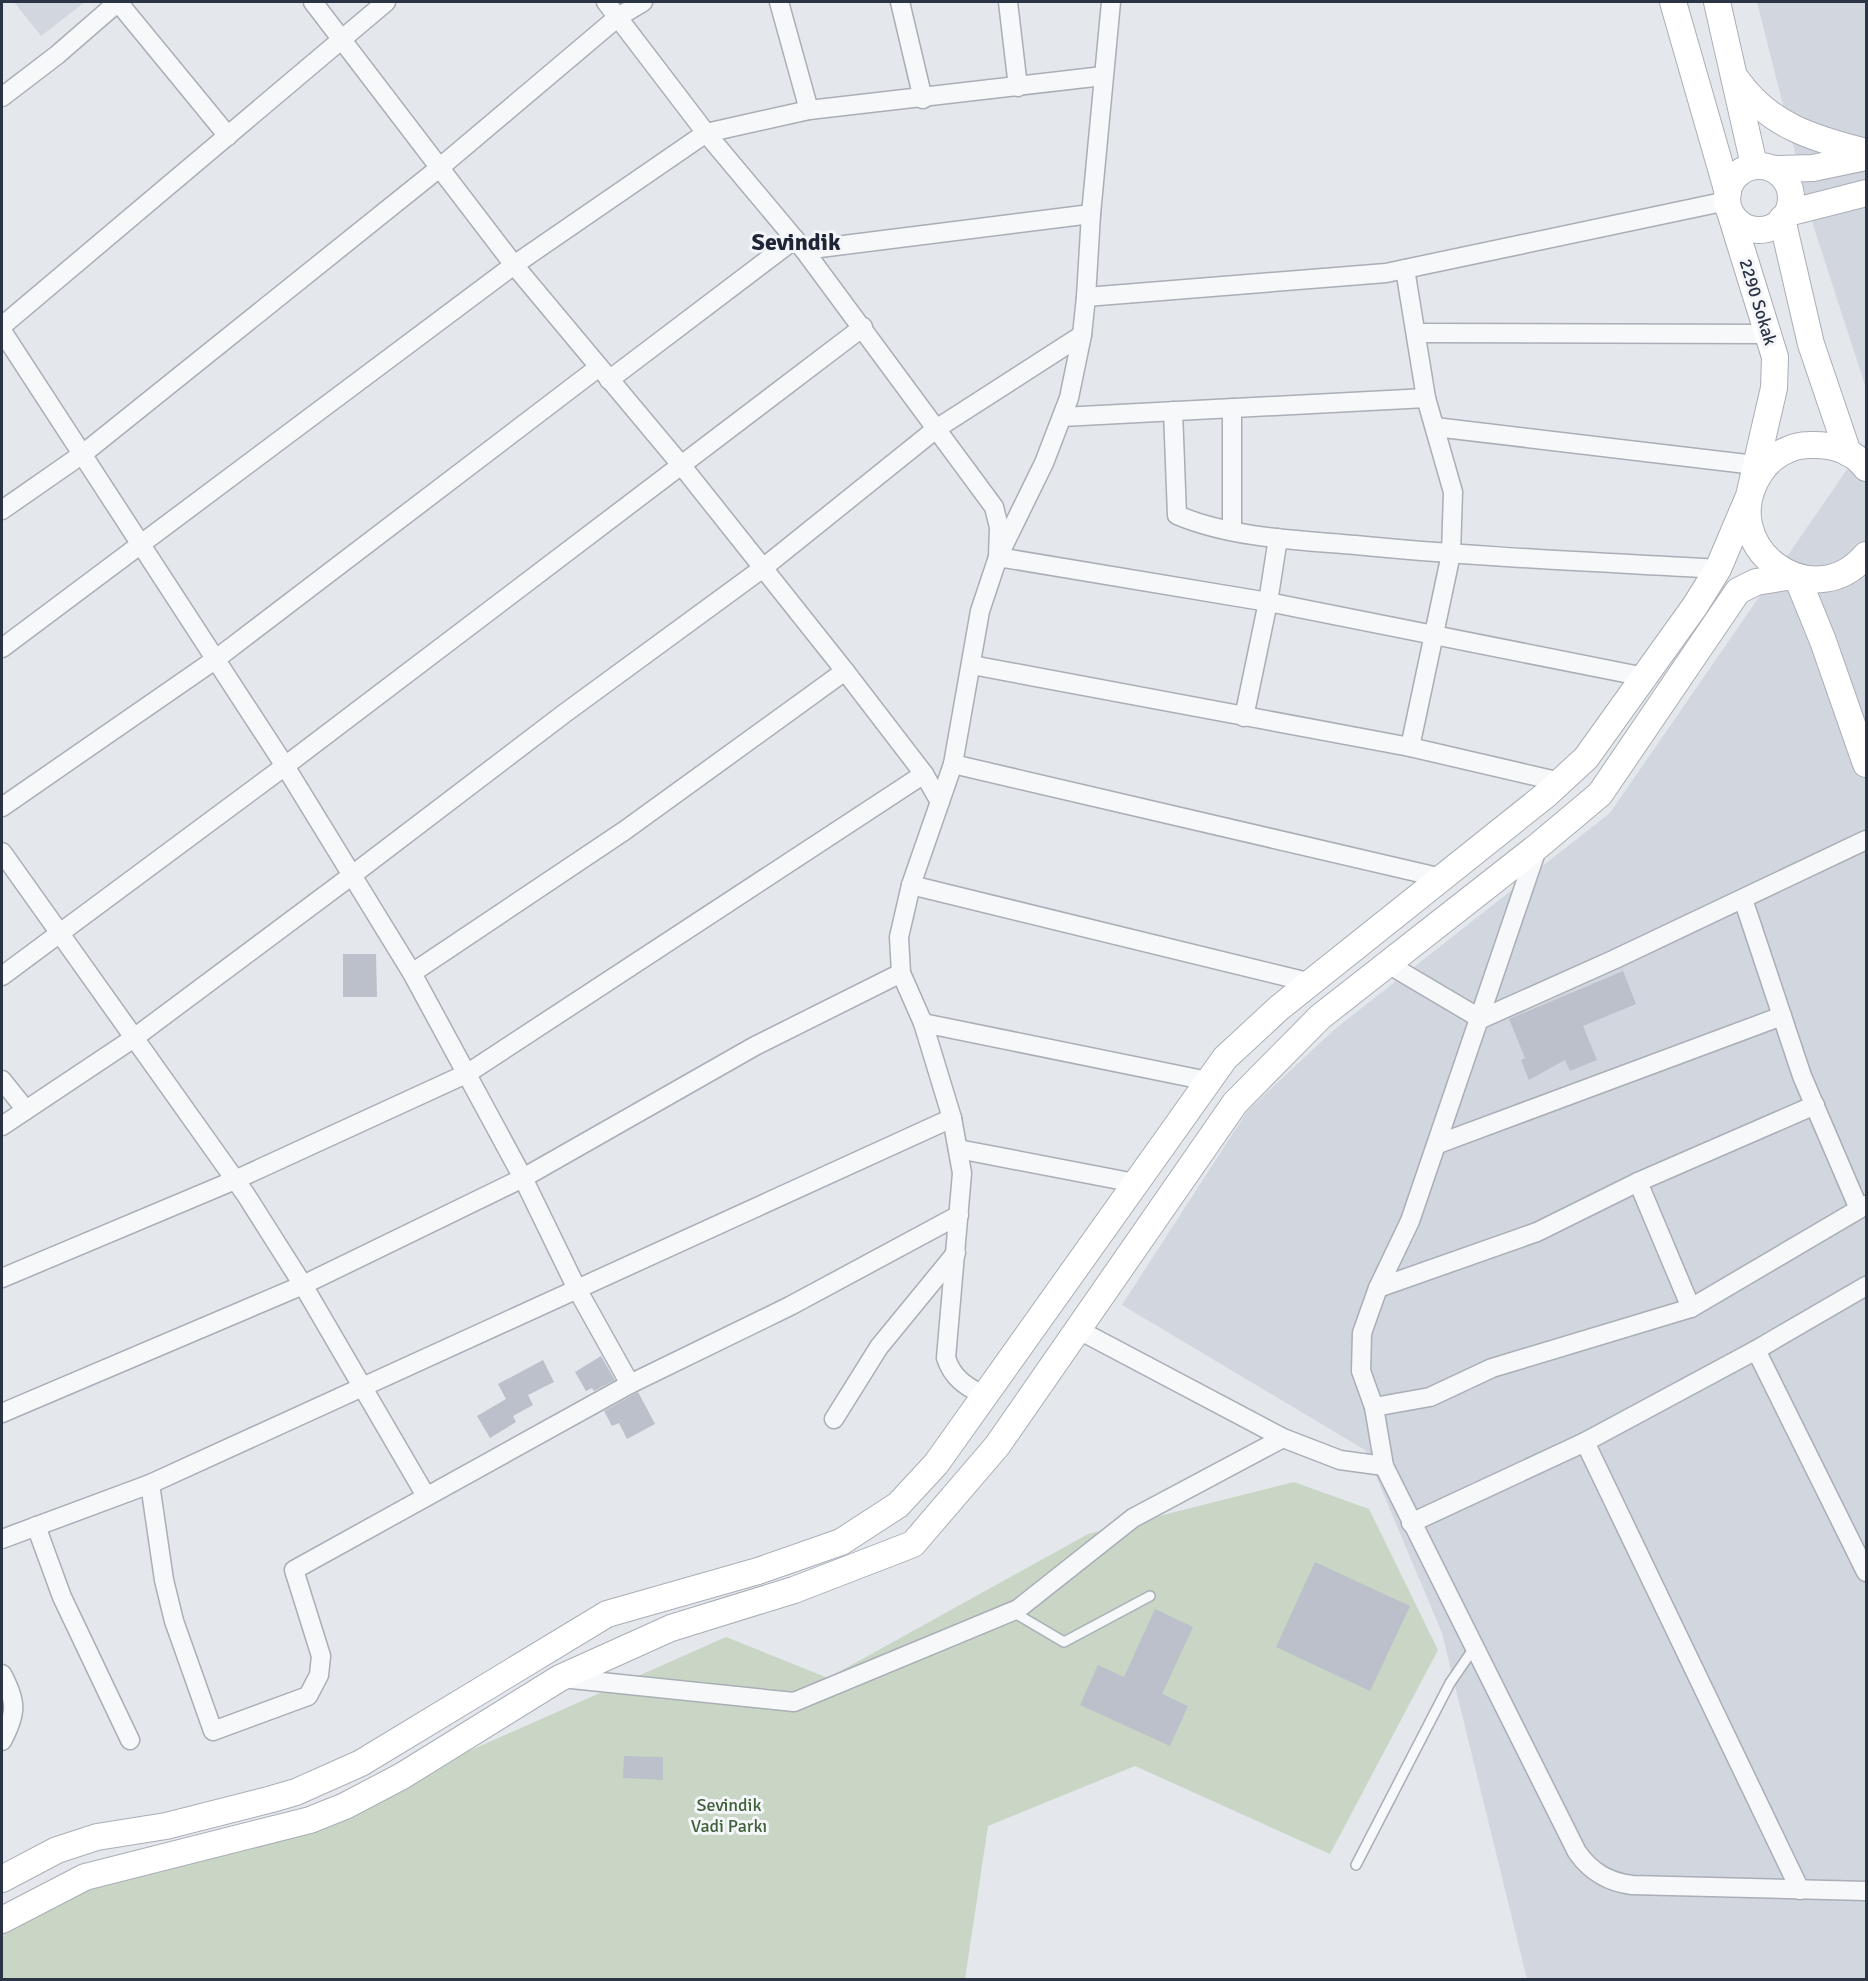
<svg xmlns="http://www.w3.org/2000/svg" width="1868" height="1981" viewBox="0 0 1868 1981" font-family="Signika,sans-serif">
  <rect width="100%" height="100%" fill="#e4e7ec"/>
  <g fill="#d2d6de">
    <path d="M14,2h71l-44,34z"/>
    <path d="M1757,2h109v386l-52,-160z"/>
    <path d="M1866,442v1537h-339l-85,-346 -77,-183 -243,-145 126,-195 87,-81 275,-216z"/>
  </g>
  <path fill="#c9d6c5" d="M1294,1482l75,27 69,141 -108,204 -195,-88 -147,60 -23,153 -963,1v-60l16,-9 327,-105 381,-169 102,41 260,-144z"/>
  <g fill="#bbc0ca">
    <path d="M343,954h33l1,43h-34z"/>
    <path d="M1623,971l13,33 -53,22 14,34 -27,11 -5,-11 -36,20 -8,-20 4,-2 -16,-39z"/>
    <path d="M601,1356l14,24 -21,11 -2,-3 -6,3 -11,-19z"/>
    <path d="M543,1360l11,22 -26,13 5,10 -20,11 3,6 -26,16 -13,-22 29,-17 -8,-15z"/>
    <path d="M638,1392l17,32 -28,15 -8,-16 -7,3 -8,-15z"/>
    <path d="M1315,1562l95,44 -40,85 -94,-44z"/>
    <path d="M1155,1609l38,18 -31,67 26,12 -18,40 -90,-41 18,-40 26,12z"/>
    <path d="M624,1756l39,1v23l-40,-2z"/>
  </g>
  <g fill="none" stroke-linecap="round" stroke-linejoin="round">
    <defs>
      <g id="service">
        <path d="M1013,1612l51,30 86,-46"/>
        <path d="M1356,1865l94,-182 24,-35"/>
      </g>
      <g id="minor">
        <path d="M118,2l110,134"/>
        <path d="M313,2l201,263 168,201 163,205 79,103 16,28"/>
        <path d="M606,2l100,131 98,117 190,257 5,20 -1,30 270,45 377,75"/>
        <path d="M779,2l30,108"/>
        <path d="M900,2l23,97"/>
        <path d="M1008,2l10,85"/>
        <path d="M2,97l55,-42 61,-53"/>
        <path d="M804,250l287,-36"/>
        <path d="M1405,269l21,129 27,94 -2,62 -41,193"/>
        <path d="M1086,297l300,-24 341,-72"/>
        <path d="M2,326l384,-324"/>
        <path d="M2,331l283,435 127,207 111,205 54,111 53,95"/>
        <path d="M1416,333l352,1"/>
        <path d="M609,380l186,-141"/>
        <path d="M1173,411l4,104c54,23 120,25 178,30 121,12 242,17 363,24"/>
        <path d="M1062,417l364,-19"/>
        <path d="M1435,427l320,38"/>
        <path d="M2,510l82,-57 354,-284 180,-152 25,-15"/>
        <path d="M1232,530v-122"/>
        <path d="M2,648l512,-383 192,-132 103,-23 294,-34"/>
        <path d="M972,665l438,82 151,35"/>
        <path d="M1244,717l24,-115 10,-64"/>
        <path d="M953,764l489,114"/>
        <path d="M2,807l214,-148 383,-292"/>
        <path d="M1538,846l-128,375 -32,67 -16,45 -1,38 13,36 10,59 193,386c14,20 31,30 55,33l234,6"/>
        <path d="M2,852l244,343 57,90 123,211"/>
        <path d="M911,885l401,98"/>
        <path d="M1743,899l59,177 57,133"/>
        <path d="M1388,964l93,55"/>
        <path d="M412,973l212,-142 221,-160"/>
        <path d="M2,976l283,-210 578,-439"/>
        <path d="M1481,1019l132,-59 253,-120"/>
        <path d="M923,1023l285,58"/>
        <path d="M2,1080l24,30"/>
        <path d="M2,1126l132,-88 217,-162 214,-163 198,-145 173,-139 146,-94"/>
        <path d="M1438,1144l344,-128"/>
        <path d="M958,1149l177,34"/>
        <path d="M1638,1182l53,126"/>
        <path d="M2,1278l233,-98 233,-107 456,-299"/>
        <path d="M1378,1288l159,-56 101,-50 177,-77"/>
        <path d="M1077,1329l206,109 57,22 44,6"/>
        <path d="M1756,1350l110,222"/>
        <path d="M984,1396c-18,-10 -31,-17 -38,-38l16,-185 -10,-55 -29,-95 -22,-50 -2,-36 12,-52 42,-121 27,-153 18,-54 46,-94 25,-65 13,-63 4,-38 5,-83 20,-212"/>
        <path d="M1374,1407l56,-10 62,-29 199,-60 175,-103"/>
        <path d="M2,1413l301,-128 220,-107 232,-132 146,-73"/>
        <path d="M834,1419l45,-72 77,-94"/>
        <path d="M150,1484l14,96 10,41 39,110 95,-35 11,-21 2,-19 -27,-86 336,-186 160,-78 169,-91"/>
        <path d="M1411,1523l174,-81"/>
        <path d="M36,1526l26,71 68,143"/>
        <path d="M2,1539l148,-55 802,-366"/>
        <path d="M2,1674c15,28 15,39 0,67"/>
        <path d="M562,1678l232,24 224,-93 115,-91 150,-80"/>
        <path d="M1800,1890l-215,-448 171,-92 110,-64"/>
      </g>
      <g id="secondary">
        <path d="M1673,2l55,191"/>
        <path d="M1717,2l37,163"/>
        <path d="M1737,80c32,46 78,59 129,72"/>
        <circle cx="1759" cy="198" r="32"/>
        <path d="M1775,169l38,-1 53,-11"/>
        <path d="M1788,213l78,-20"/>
        <path d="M1782,219l29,125 37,109"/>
        <path d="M1866,468c-13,-18 -35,-24 -57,-23 -19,0 -39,12 -49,28 -47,72 52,146 106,82"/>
        <path d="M1797,577l26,64 43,123"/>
        <path d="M2,1879l55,-29 40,-13 69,-11 106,-27 24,-7 65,-29 246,-149 151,-43 83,-29 57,-37 38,-41 289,-406 54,-50 268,-214 39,-36 109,-152 23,-37 31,-73 25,-108 1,-31 -44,-142"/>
        <path d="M2,1920l83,-43 225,-57 35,-14 57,-30 158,-98 111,-50 123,-38 119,-46 84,-98 238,-343 85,-86 218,-171 62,-52 138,-203 18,-9 37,-6"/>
      </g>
    </defs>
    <use href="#service" stroke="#a9aeb7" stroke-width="12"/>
    <use href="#minor" stroke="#a9aeb7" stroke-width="21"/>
    <use href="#secondary" stroke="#a9aeb7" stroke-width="28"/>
    <use href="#service" stroke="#f7f8fa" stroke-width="9"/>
    <use href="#minor" stroke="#f7f8fa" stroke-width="18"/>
    <use href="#secondary" stroke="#fff" stroke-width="26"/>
  </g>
  <g text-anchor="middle" stroke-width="6" stroke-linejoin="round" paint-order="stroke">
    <g font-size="18" fill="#2b3445" stroke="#f4f6f9">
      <text transform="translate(1758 302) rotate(73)" y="6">2290 Sokak</text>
    </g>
    <g font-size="18" fill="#3f6138" stroke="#f4f6f9">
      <text x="729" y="1811">Sevindik<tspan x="729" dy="21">Vadi Parkı</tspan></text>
    </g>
    <g font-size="24" font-weight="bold" fill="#1d2536" stroke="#f4f6f9">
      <text x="796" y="250">Sevindik</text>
    </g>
  </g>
  <rect width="1868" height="1981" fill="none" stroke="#2b3445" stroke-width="6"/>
</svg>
